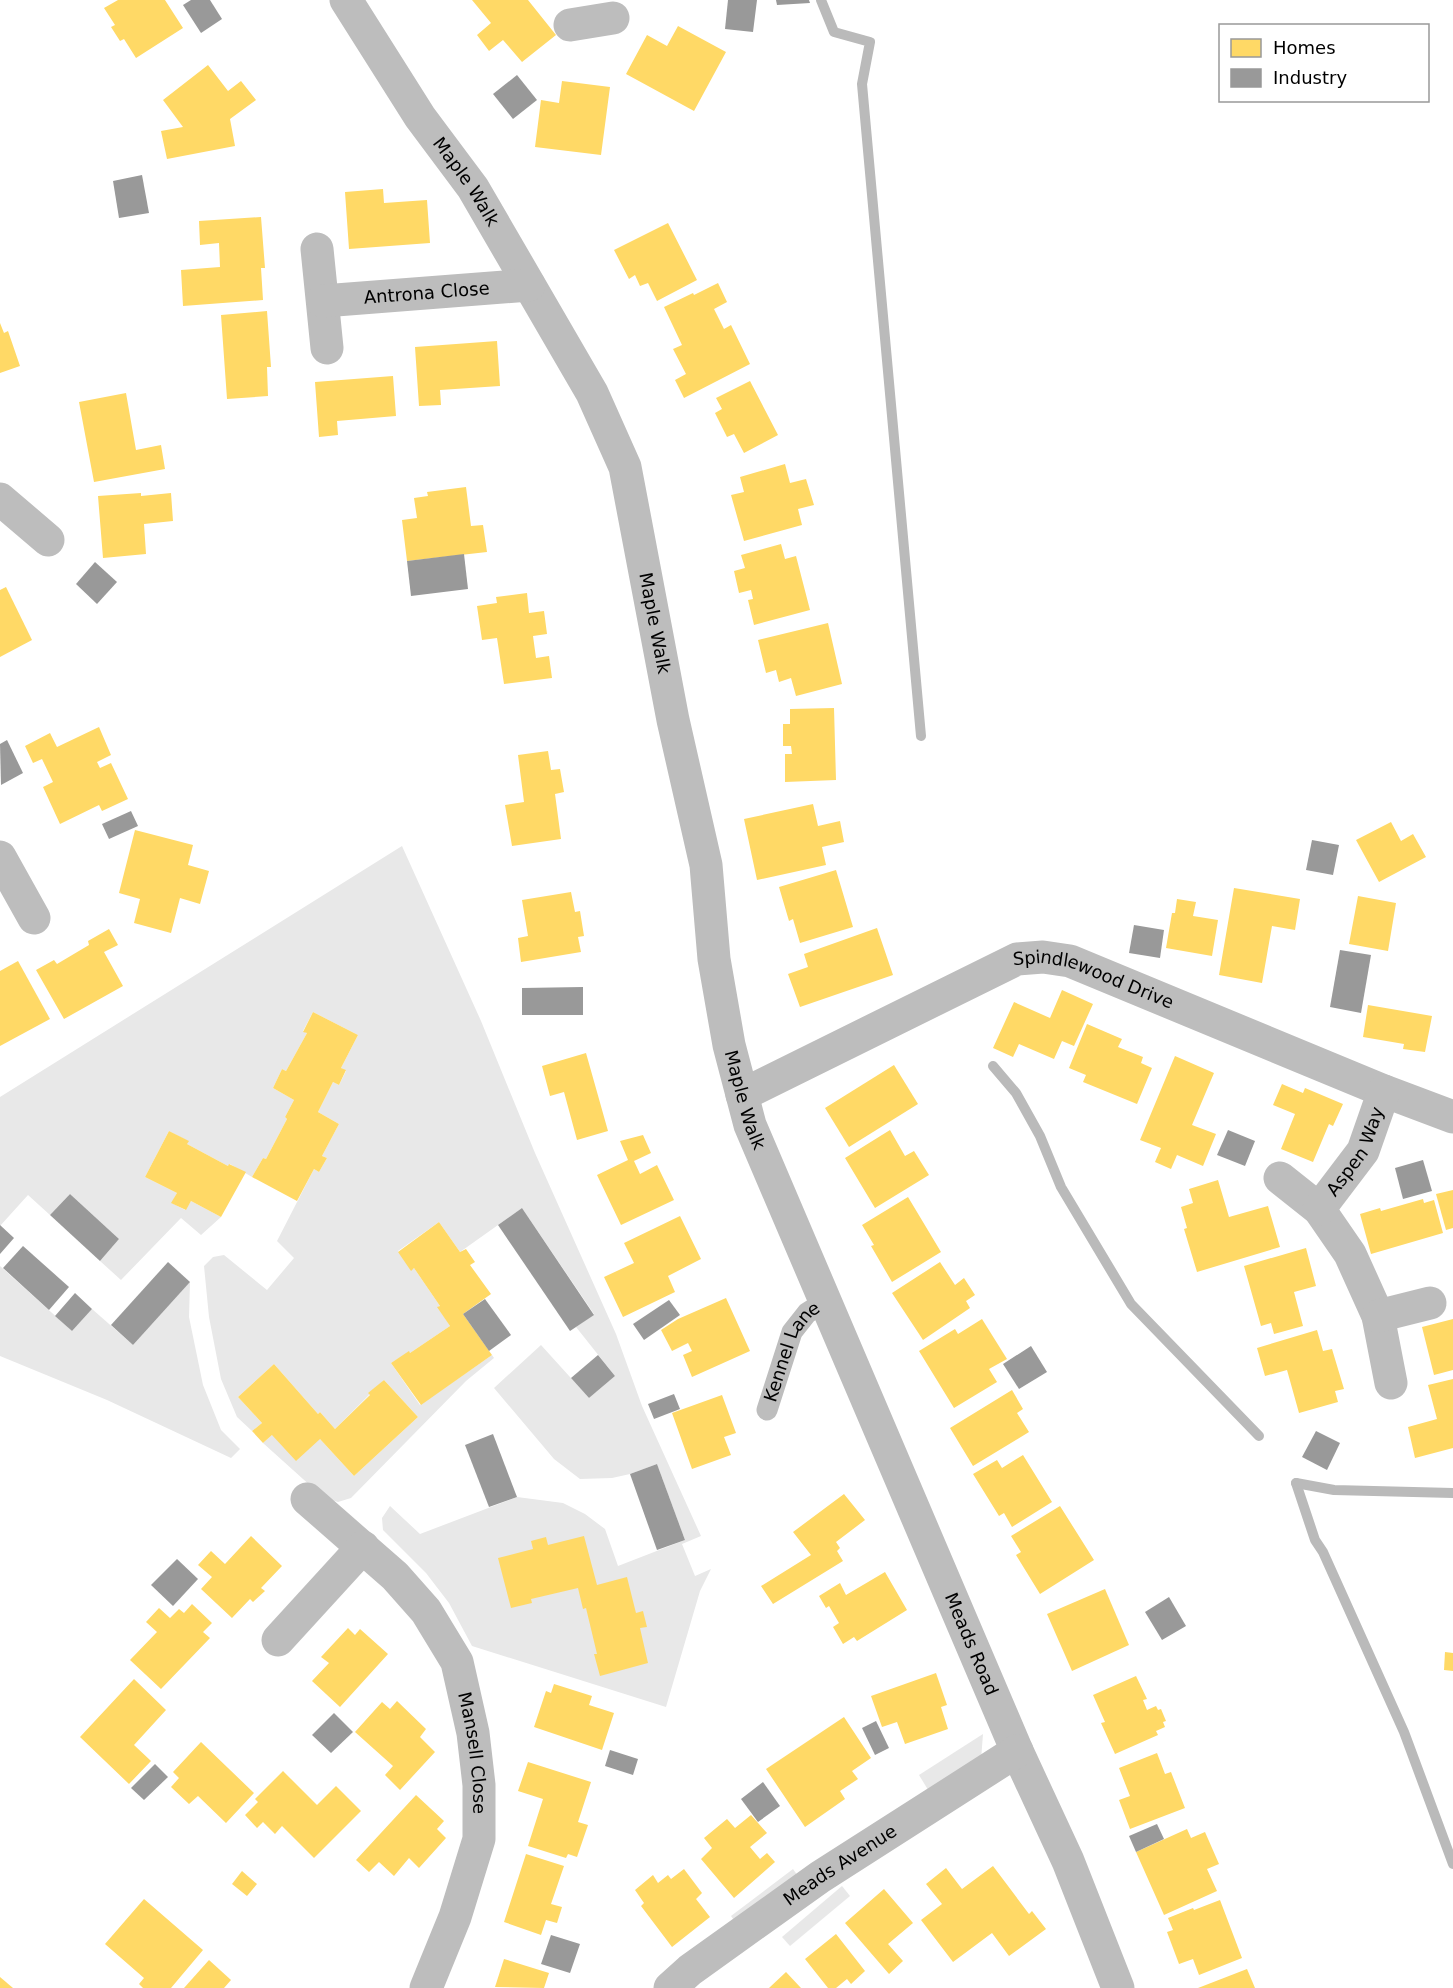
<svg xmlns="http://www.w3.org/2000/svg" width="1453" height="1988" viewBox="0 0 1453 1988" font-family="'DejaVu Sans',sans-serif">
  <rect width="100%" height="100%" fill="#fff"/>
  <g fill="#e8e8e8">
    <path d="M402,846l79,175 54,132 81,181 26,72 59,130 -19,8 13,32 16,-7 -11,22 -34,116 -194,-61 -23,-43 -23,-30 -43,-43 -1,-12 8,-12 30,28 97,-37 46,6 22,11 20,15 13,37 67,-26 -28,-76 -27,10 -18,4 -32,1 -26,-20 -60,-71 47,-43 48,53 26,-22 -39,-49 18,-13 -72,-106 -62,44 -21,-30 -41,29 13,19 3,-2 26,38 -2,1 12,19 -40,27 -1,-1 -18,11 29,42 72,-50 2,3 -28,23 -115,117 -13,4 -15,-5 -60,-54 9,-8 48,4 34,37 64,-59 -34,-37 -49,49 -15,-17 -2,2 -44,-50 -36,33 24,26 -10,8 -15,-14 -16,-38 -12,-62 -5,-51 9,-9 11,-2 43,35 27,-32 -17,-17 37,-72 5,3 8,-14 -5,-2 17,-32 -21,-12 15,-30 6,3 7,-14 -5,-3 17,-33 -45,-23 -10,19 4,2 -21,38 -4,-2 -9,19 21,12 -9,17 2,2 -21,40 -3,-1 -11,19 -22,-13 -2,2 -41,-22 1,-3 -19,-10 -24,46 32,16 -5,10 13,7 6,-9 30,16 -20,18 -20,-17 -60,62 -21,-19 19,-22 -49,-45 -20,21 -22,-20 -28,31v-129z"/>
    <path d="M0,1266l72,65 20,-22 41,36 57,-63 -1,35 14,68 18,45 19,19 -9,9 -124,-58 -107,-44z"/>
    <path d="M983,1734l-2,26 -51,33 -11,-18z"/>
    <path d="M793,1869l7,10 -62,47 -7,-10z"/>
    <path d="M842,1886l8,10 -60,50 -8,-9z"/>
  </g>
  <g fill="#ffd966">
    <path d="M118,0h47l18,28 -47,30 -12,-19 -4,2 -9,-14 4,-2 -11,-17z"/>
    <path d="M472,0h56l28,35 -34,27 -19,-22 -14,11 -12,-16 14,-12z"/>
    <path d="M678,26l48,26 -32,59 -68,-37 21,-39 20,11z"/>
    <path d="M208,65l20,26 13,-10 15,19 -26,19 5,27 -68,13 -6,-28 22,-4 -20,-27z"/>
    <path d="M562,81l48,6 -9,68 -66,-8 6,-47 18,3z"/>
    <path d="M383,189l1,14 43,-3 3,43 -81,6 -4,-57z"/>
    <path d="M261,217l4,51h-4l2,32 -80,6 -2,-36 39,-3 -1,-24 -19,2 -1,-24z"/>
    <path d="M668,223l29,57 -40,21 -9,-18 -8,3 -5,-11 -6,4 -15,-29z"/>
    <path d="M718,283l9,19 -13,7 10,20 7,-4 19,39 -66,34 -9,-18 11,-6 -13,-25 9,-4 -18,-38 29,-14 1,2z"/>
    <path d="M267,311l4,56h-4l1,29 -41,3 -6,-84z"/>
    <path d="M0,323l4,10 4,-2 12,35 -20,7z"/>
    <path d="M497,341l3,45 -60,4 1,15 -22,1 -4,-59z"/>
    <path d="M393,376l3,40 -59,5 1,14 -19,2 -4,-55z"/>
    <path d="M750,381l28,54 -34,18 -10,-19 -7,3 -12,-24 7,-4 -6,-11z"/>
    <path d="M126,393l10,57 25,-5 4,24 -71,13 -15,-80z"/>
    <path d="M785,464l5,19 16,-4 8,26 -16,4 4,16 -58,16 -13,-46 13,-3 -4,-15z"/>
    <path d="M466,487l5,39 12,-1 4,27 -80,9 -5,-41 15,-2 -3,-20 14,-2 -1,-4z"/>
    <path d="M141,493v3l30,-3 2,28 -29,3 2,30 -43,4 -5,-62z"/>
    <path d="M781,544l4,15 11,-3 14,54 -56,15 -6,-25 5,-1 -2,-9 -12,3 -5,-22 11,-3 -4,-13z"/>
    <path d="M6,587l26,53 -32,17v-67z"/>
    <path d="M527,593l2,20 15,-2 3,23 -14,2 3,22 13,-2 3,22 -48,6 -7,-46 -15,2 -5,-34 20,-3 -1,-6z"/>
    <path d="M828,623l14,61 -46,12 -5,-18 -12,4 -3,-12 -10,3 -8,-33z"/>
    <path d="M834,708l2,72 -51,2v-28h7l-1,-8h-8v-22h7v-15z"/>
    <path d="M99,727l12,28 -14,7 3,6 11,-5 17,36 -26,12 -3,-6 -39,19 -17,-37 10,-5 -11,-23 -9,4 -8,-17 25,-13 7,14z"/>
    <path d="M548,751l3,19 9,-1 4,23 -9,2 6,45 -49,7 -7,-41 19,-3 -6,-47z"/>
    <path d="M813,804l5,22 22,-5 4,21 -22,5 4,18 -69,15 -13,-61z"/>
    <path d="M1391,822l10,19 12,-7 13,23 -47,25 -23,-42z"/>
    <path d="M135,830l58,15 -5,20 21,6 -9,33 -20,-6 -9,35 -37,-10 6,-24 -21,-6z"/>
    <path d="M836,870l17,57 -53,16 -7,-24 -4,2 -10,-34z"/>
    <path d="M1234,888l66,11 -5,31 -23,-4 -10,57 -43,-8z"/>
    <path d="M571,892l4,20 5,-1 4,25 -6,1 3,15 -60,10 -3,-24 10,-2 -6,-36z"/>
    <path d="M1358,896l38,7 -8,48 -39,-7z"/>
    <path d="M1177,899l19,3 -3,14 25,4 -6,36 -46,-8 6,-35h3z"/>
    <path d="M877,928l16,47 -93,32 -12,-33 20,-7 -4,-13z"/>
    <path d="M109,929l9,16 -14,7 19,34 -59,33 -28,-49 18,-10 3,4 32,-19 -1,-4z"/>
    <path d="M18,961l32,58 -50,27v-75z"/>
    <path d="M1062,990l31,14 -19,42 -12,-5 -8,18 -35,-15 -6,13 -20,-9 21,-46 36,16z"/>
    <path d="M1368,1005l64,11 -7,36 -22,-3 1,-5 -41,-7z"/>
    <path d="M313,1012l45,23 -17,33 5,2 -7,15 -6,-3 -15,30 21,12 -17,32 5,2 -8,14 -5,-3 -17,32 -45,-24 11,-19 3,1 21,-40 -2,-2 9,-17 -21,-12 9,-19 4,2 21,-38 -4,-1z"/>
    <path d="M1087,1024l35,15 -4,8 25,10 -2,6 11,5 -15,36 -54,-22 3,-7 -17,-7z"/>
    <path d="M586,1053l22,78 -31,9 -13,-48 -14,4 -8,-30z"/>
    <path d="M1175,1056l39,17 -22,52 24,9 -13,32 -26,-11 -6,14 -16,-7 6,-14 -21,-8z"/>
    <path d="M894,1065l24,39 -69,43 -24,-39z"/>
    <path d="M1282,1084l21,9 2,-5 38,16 -10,22 -4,-2 -16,38 -32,-13 14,-35 -22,-9z"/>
    <path d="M890,1130l15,26 9,-5 15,24 -54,33 -30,-50z"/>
    <path d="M169,1131l20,10 -2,3 41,22 1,-2 17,8 -25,45 -30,-16 -5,9 -15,-7 6,-10 -32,-16z"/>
    <path d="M643,1135l8,18 -17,8 6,13 17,-9 17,35 -53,25 -24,-50 31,-15 -8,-19z"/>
    <path d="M1218,1180l11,37 39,-11 12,41 -83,25 -13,-43 3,-1 -6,-21 12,-4 -4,-14z"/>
    <path d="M1453,1190v38l-7,2 -10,-36z"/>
    <path d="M908,1197l33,55 -49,30 -21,-36 3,-1 -12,-20z"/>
    <path d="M1423,1199l1,4 10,-3 9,33 -72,21 -11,-40 20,-6 1,3z"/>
    <path d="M680,1216l21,43 -33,17 7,16 -52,25 -19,-40 30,-14 -10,-20z"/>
    <path d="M439,1222l21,30 6,-3 9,13 -5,3 21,29 -28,20 29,41 -71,50 -30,-42 18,-12 1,2 40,-27 -13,-19 3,-1 -26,-38 -3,3 -13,-19z"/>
    <path d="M1306,1248l10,38 -22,6 9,34 -29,8 -3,-11 -10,3 -17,-60z"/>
    <path d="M940,1262l15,23 9,-7 11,17 -9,6 4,7 -47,32 -31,-47z"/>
    <path d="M726,1298l24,53 -58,26 -9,-22 9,-4 -4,-8 -16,8 -11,-21 17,-11z"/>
    <path d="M982,1319l25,40 -18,10 8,13 -43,26 -35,-57 36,-22 3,5z"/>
    <path d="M1453,1319v51l-19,5 -12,-48z"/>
    <path d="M1317,1330l6,21 9,-2 12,40 -9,2 3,11 -39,11 -12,-43 -22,6 -8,-28z"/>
    <path d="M274,1364l44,50 2,-2 15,17 35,-34 -2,-2 16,-13 34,37 -64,59 -34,-37 -24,22 -24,-26 -9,8 -11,-12 10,-8 -24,-26z"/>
    <path d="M1453,1379v69l-38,10 -7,-31 29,-8 -9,-34z"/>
    <path d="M1012,1390l11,19 -6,4 12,19 -56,34 -23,-38z"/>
    <path d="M722,1395l14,38 -12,4 7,18 -39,14 -20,-56z"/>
    <path d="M1023,1455l29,47 -40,25 -8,-14 -5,3 -26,-42 24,-14 5,8z"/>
    <path d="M844,1494l21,26 -29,22 4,6 -3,3 6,10 -70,43 -12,-18 50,-31 -18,-23z"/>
    <path d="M1060,1506l34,54 -54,34 -24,-39 5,-3 -10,-16z"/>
    <path d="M251,1536l31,30 -21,22 4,3 -12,11 -3,-3 -18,19 -31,-29 11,-12 -14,-12 13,-14 14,13z"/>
    <path d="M584,1536l13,49 30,-8 9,36 7,-2 4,16 -7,1 8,35 -48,13 -6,-22h3l-11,-46 -3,1 -5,-21 -47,11 1,4 -21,5 -13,-50 35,-9 -2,-8 15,-4 2,8z"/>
    <path d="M885,1572l22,38 -50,31 -3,-4 -11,7 -10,-17 6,-4 -10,-17 -3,2 -7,-12 21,-13 6,12z"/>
    <path d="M1105,1589l24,56 -57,26 -25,-57z"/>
    <path d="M192,1604l20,19 -9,9 7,6 -49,51 -31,-29 27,-28 -11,-10 13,-14 11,10 9,-9 5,4z"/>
    <path d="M348,1628l7,7 5,-6 28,25 -48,53 -28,-26 17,-18 -8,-6z"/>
    <path d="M1445,1652l8,1v18l-9,-1z"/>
    <path d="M936,1673l11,32 -6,2 7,22 -43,15 -8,-22 -15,5 -11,-31z"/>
    <path d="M1136,1676l11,23 -4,1 4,10 9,-4 2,4 3,-1 5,12 -3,1 2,5 -9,4 2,4 -43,19 -14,-31 4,-1 -12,-27z"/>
    <path d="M134,1679l32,31 -32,35 17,16 -22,23 -49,-47z"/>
    <path d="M554,1684l38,12 -3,9 25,8 -12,37 -68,-23 12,-36 5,2z"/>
    <path d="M397,1701l29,28 -6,8 15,15 -35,38 -15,-15 8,-9 -38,-34 27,-30 8,7z"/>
    <path d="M844,1717l27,41 -19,13 6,8 -18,12 5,8 -40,28 -39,-58z"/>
    <path d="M201,1742l53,51 -28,30 -28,-27 -9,8 -18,-17 8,-9 -6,-6z"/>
    <path d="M1157,1753l8,21 6,-2 14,36 -55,21 -11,-29 11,-4 -11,-28z"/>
    <path d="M528,1762l63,20 -13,40 10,3 -11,32 -9,-3 -2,4 -38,-12 15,-47 -25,-8z"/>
    <path d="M283,1771l34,34 19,-19 25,25 -47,47 -32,-32 -7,8 -12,-12 -6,6 -12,-13 13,-13 -3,-3z"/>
    <path d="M416,1795l28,26 -7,8 9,9 -27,30 -10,-10 -15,18 -15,-14 -10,10 -13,-12z"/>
    <path d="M751,1815l16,18 -17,14 10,12 7,-6 8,9 -41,36 -33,-39 11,-11 -8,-10 23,-19 8,9z"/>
    <path d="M1187,1829l4,9 14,-6 14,32 -12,5 10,22 -53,24 -28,-63z"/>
    <path d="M526,1854l38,12 -13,38 11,3 -5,16 -11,-3 -5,15 -37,-13z"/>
    <path d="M993,1866l36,48 3,-3 14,18 -37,27 -17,-23 -39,29 -32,-42 21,-16 -16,-20 20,-16 16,21z"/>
    <path d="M684,1869l18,24 -6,6 14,18 -38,30 -31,-41 3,-3 -9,-13 18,-15 5,8 10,-8 3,4z"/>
    <path d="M242,1871l15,13 -10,12 -15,-12z"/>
    <path d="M884,1889l29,34 -25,21 15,17 -14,13 -44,-51z"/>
    <path d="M144,1899l59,51 -32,38h-28l-4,-4 5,-6 -39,-34z"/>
    <path d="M1220,1900l22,58 -43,17 -6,-16 -14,5 -12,-32 6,-2 -5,-12 25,-10 1,2z"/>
    <path d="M836,1934l29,37 -14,13 -4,-5 -11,9h-8l-23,-29z"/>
    <path d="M504,1959l45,14 -5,15 -49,-1z"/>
    <path d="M209,1960l22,20 -7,8h-40z"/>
    <path d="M1247,1969l8,19h-57z"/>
    <path d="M786,1972l15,16h-32z"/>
    <path d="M0,1977l13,11h-13z"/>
  </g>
  <g fill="#999">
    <path d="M191,0h19l12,19 -21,14 -18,-28z"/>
    <path d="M728,0h29l-4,32 -28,-3z"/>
    <path d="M776,0h33l1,3 -33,2z"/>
    <path d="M517,75l20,25 -24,19 -20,-25z"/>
    <path d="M142,175l7,38 -30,5 -6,-37z"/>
    <path d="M464,554l4,35 -57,7 -4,-35z"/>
    <path d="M95,562l22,20 -20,22 -21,-20z"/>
    <path d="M7,740l16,33 -22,12 -1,-41z"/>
    <path d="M131,811l7,15 -29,13 -7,-15z"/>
    <path d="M1312,840l27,5 -6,30 -27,-5z"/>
    <path d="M1134,925l30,5 -4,28 -31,-5z"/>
    <path d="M1340,950l31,5 -10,58 -31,-6z"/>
    <path d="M583,987v28h-61v-27z"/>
    <path d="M1228,1130l27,11 -10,25 -28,-11z"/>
    <path d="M1423,1160l9,31 -29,8 -8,-31z"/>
    <path d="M70,1194l49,45 -19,22 -50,-46z"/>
    <path d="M522,1208l72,107 -24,16 -72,-106z"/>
    <path d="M0,1225l14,13 -14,16z"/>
    <path d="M23,1246l46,41 -20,23 -46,-42z"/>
    <path d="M168,1262l22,20 -57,63 -22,-20z"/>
    <path d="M75,1293l17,16 -20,22 -17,-15z"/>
    <path d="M485,1299l26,36 -22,16 -26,-37z"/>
    <path d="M669,1300l11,15 -36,25 -11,-16z"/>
    <path d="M1031,1346l16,26 -28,17 -16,-25z"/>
    <path d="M598,1355l17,21 -26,22 -18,-20z"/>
    <path d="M674,1394l6,15 -26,10 -6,-15z"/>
    <path d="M1316,1431l24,12 -13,27 -25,-13z"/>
    <path d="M493,1434l24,63 -28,10 -24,-62z"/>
    <path d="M657,1464l28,76 -28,10 -27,-76z"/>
    <path d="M177,1559l21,20 -25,27 -22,-21z"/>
    <path d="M1169,1597l17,29 -24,14 -17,-28z"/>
    <path d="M334,1713l19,19 -22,21 -19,-18z"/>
    <path d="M876,1721l13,27 -14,7 -13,-27z"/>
    <path d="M610,1750l28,9 -5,16 -28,-9z"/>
    <path d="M155,1764l13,13 -24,23 -13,-12z"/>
    <path d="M763,1782l17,24 -22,16 -17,-23z"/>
    <path d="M1157,1824l7,15 -28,13 -7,-16z"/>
    <path d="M551,1935l29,9 -10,29 -29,-9z"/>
  </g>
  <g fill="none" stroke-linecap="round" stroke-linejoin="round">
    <g stroke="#bababa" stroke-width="10">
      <path d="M821,0l13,32 36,10 -8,42 59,652"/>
      <path d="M993,1066l23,27 24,43 21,51 70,117 128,132"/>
      <path d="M1296,1483l19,57 8,12 81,180 49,132"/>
      <path d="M1296,1483l38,7 119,3"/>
    </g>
    <path stroke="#bdbdbd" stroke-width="21" id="s1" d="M767,1410l25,-78 15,-19 19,-12"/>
    <g stroke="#bdbdbd" stroke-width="33">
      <path id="s2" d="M346,0l74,117 53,71 119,205 33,74 48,253 33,145 8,94 15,86 21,80 267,626 51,110 50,127"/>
      <path d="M570,25l43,-7"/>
      <path d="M317,249l10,99"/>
      <path id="s3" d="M323,301l206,-16"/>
      <path d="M0,499l48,41"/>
      <path d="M0,857l34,61"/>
      <path id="s4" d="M742,1095l275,-136 26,-2 27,4 314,130 69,26"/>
      <path d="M1280,1178l39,31 31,45 28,62 13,67"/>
      <path id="s5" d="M1319,1209l44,-58 21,-60"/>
      <path d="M1378,1316l52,-13"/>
      <path id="s6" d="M307,1499l88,77 31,35 31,51 16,71 6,52v54l-24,78 -29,71"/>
      <path d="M278,1640l85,-93"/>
      <path id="s7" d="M670,1988l20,-18 130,-93 197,-126"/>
    </g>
  </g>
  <g text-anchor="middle" stroke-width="6" stroke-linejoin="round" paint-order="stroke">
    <g font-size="18" fill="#000" stroke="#fff">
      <text dy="6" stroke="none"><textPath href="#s2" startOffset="218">Maple Walk</textPath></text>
      <text dy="6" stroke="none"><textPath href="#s3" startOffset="104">Antrona Close</textPath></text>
      <text dy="6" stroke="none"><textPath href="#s2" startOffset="704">Maple Walk</textPath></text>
      <text dy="6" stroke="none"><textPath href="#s4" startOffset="387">Spindlewood Drive</textPath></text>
      <text dy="6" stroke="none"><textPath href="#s2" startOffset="1190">Maple Walk</textPath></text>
      <text dy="6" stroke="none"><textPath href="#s5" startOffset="69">Aspen Way</textPath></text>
      <text dy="6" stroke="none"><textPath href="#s1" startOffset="64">Kennel Lane</textPath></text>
      <text dy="6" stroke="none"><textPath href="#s2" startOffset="1780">Meads Road</textPath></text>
      <text dy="6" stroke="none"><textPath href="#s6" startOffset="316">Mansell Close</textPath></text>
      <text dy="6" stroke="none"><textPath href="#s7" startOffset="210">Meads Avenue</textPath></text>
    </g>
  </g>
  <rect x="1219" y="24" width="210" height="78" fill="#ffffff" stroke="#999999" stroke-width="1.5"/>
  <rect x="1231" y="39" width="30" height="18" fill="#ffd966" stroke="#999999" stroke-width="1.5"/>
  <text x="1273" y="54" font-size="18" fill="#000000">Homes</text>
  <rect x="1231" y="69" width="30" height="18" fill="#999999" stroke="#999999" stroke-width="1.5"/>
  <text x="1273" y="84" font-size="18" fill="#000000">Industry</text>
</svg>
